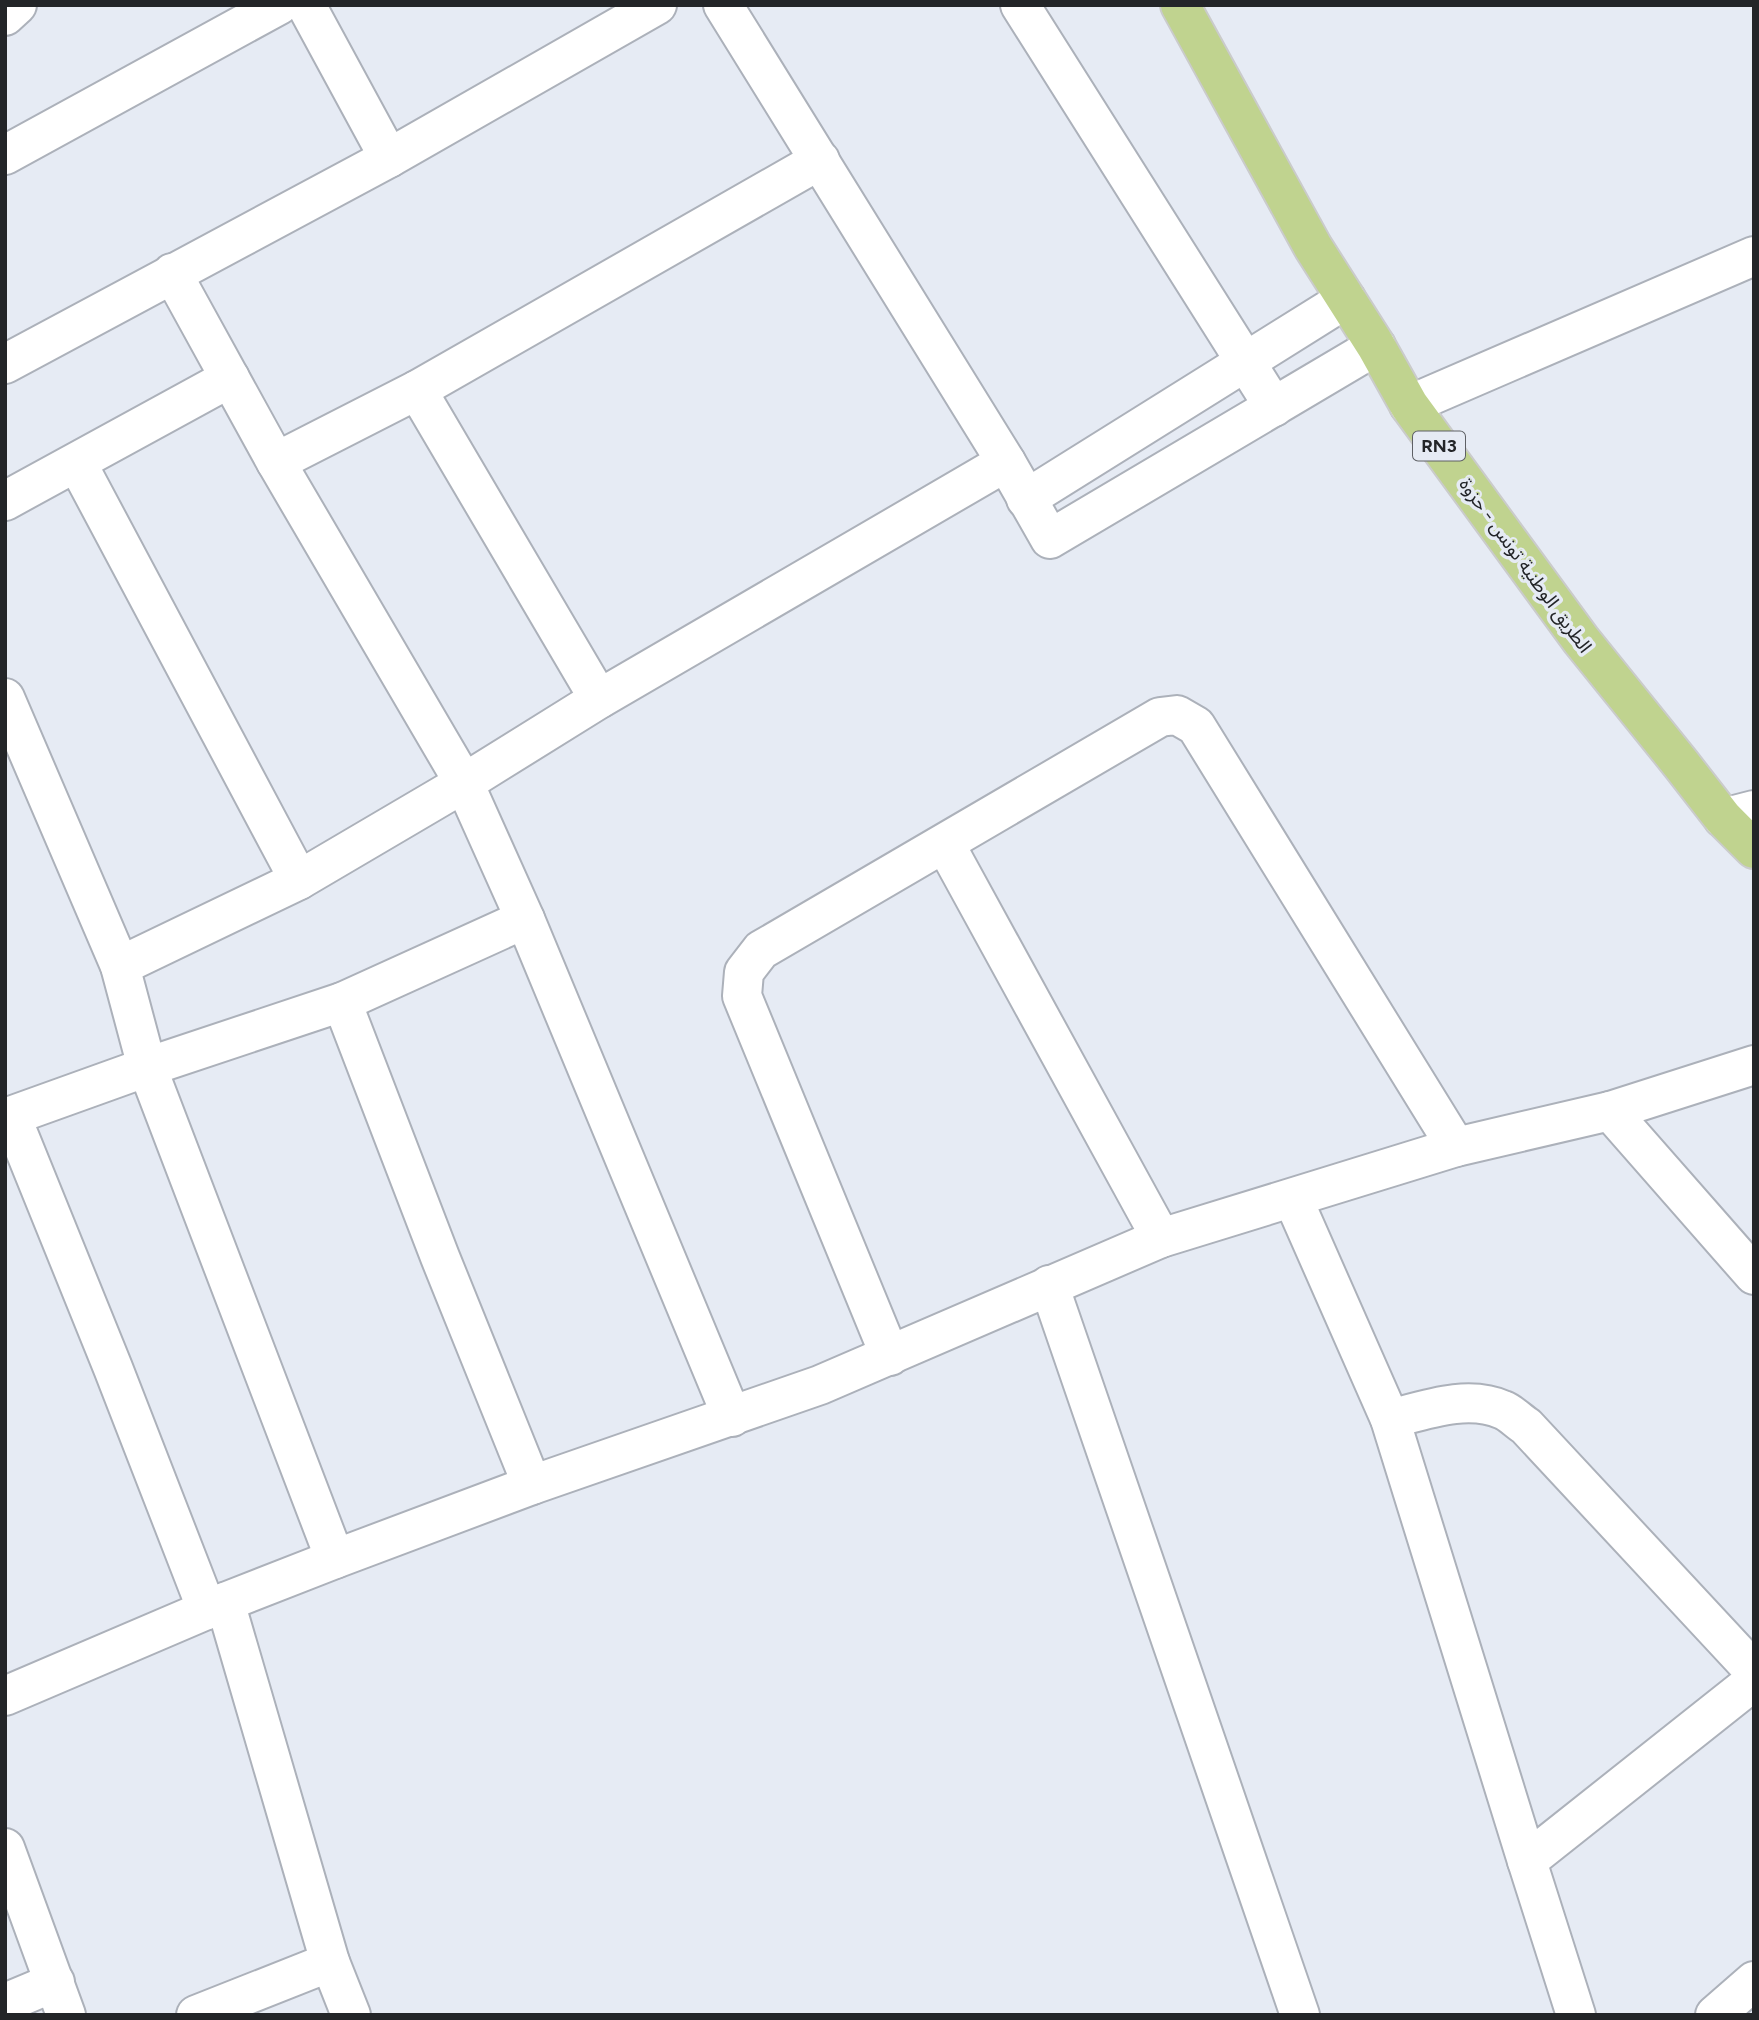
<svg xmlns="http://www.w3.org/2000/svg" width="1759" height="2020" viewBox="0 0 1759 2020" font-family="Figtree,'Noto Sans Arabic',sans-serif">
  <rect width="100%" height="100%" fill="#e6ebf4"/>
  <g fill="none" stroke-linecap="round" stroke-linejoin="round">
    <defs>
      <g id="minor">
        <path d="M306,5l83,153"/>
        <path d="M723,5l283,457 44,77 326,-193"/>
        <path d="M1020,5l254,402"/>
        <path d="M5,16l12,-11"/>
        <path d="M5,155l274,-150"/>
        <path d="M172,273l104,189 141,-72 182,309"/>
        <path d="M5,364l384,-206 268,-153"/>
        <path d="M417,390l403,-230"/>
        <path d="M1409,405l345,-149"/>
        <path d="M276,462l188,321 135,-84 407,-237"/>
        <path d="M77,463l222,417"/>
        <path d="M1026,499l320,-200"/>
        <path d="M5,501l225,-123"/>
        <path d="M5,698l115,268 27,101 188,492"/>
        <path d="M1723,818l31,-8"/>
        <path d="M945,844l216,394"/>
        <path d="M120,966l179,-86 165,-97 61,136 207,498"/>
        <path d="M342,1002l98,255 92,228"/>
        <path d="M1610,1111l144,164"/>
        <path d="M11,1116l102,252 94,242"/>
        <path d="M5,1118l142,-51 195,-65 183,-83"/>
        <path d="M1293,1199l97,220 137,442"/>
        <path d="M1049,1285l251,730"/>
        <path d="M890,1356l-148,-360 2,-24 17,-22 399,-233 17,-2 19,11 260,421"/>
        <path d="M1390,1419c35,-9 78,-25 113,-9 8,3 15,11 23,16l228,245"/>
        <path d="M225,1602l105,360"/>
        <path d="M5,1696l220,-94 110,-43 197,-74 288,-100 341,-147 295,-91 154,-36 144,-46"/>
        <path d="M5,1848l61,167"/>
        <path d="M5,2003l50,-21"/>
        <path d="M196,2015l134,-53 21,53"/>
        <path d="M1576,2015l-49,-154 227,-180"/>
        <path d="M1715,2015l39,-34"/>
      </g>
      <path id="primary" d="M1180,5l133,242 63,99 33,59 172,235 100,124 42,54 31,31"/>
    </defs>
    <use href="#minor" stroke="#acb1ba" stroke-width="42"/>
    <use href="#primary" stroke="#cacbcb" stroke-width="42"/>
    <use href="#minor" stroke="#fff" stroke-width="38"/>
    <use href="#primary" stroke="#c0d38f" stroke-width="38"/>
  </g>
  <g text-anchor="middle" stroke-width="7" stroke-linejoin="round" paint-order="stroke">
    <rect fill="#e6ebf4" stroke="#5e6065" stroke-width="2" x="1413" y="431.5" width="52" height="29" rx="5"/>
    <g font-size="18" font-weight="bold" fill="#232528">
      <text x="1439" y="452">RN3</text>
    </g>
    <g font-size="19" fill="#232528" stroke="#e6ebf4">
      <text transform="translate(1526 565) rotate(54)" y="7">الطريق الوطنية تونس - حزوة</text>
    </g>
  </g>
  <rect width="1759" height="2020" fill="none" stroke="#232528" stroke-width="14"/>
</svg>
